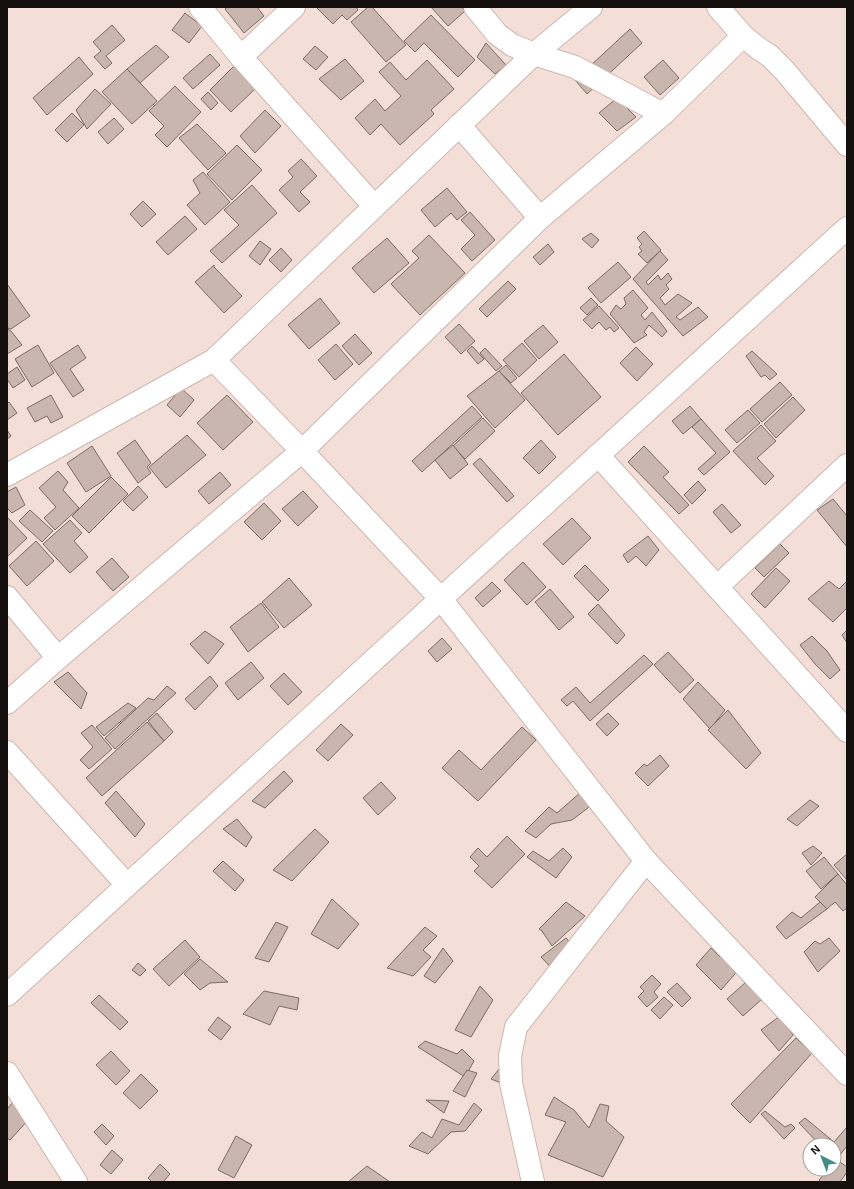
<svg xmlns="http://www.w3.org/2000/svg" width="854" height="1189" viewBox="0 0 854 1189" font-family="Arial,sans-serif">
  <rect width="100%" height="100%" fill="#f4dfd8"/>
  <g fill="#c9b6af" stroke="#7d6c66">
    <path d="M228,7h29l7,9 -20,17 -19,-24z"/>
    <path d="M317,7h39l2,3 -11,10 -5,-5 -9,9 -16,-16z"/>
    <path d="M368,7h4l34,38 -20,17 -35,-40z"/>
    <path d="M431,7h31l3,4 -17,15z"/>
    <path d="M185,13l17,13 -13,17 -17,-13z"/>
    <path d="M431,15l44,45 -17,17 -34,-34 -9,9 -11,-11z"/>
    <path d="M112,25l13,15 -19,16 6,7 -7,6 -11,-12 7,-6 -8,-9z"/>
    <path d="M630,29l12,14 -55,51 -12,-14z"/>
    <path d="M486,43l20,22 -11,9 -18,-17z"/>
    <path d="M156,45l13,12 -29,26 -13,-14z"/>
    <path d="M315,46l13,11 -12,13 -13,-11z"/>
    <path d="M210,54l10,11 -27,24 -10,-11z"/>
    <path d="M79,57l14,17 -46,41 -14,-17z"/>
    <path d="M345,59l19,22 -23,19 -22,-21z"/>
    <path d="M427,60l27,29 -23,21 3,4 -34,31 -19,-21 -11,11 -15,-17 20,-19 10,12 16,-15 -22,-24 11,-10 16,18z"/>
    <path d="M663,60l16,18 -19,17 -16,-18z"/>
    <path d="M234,66l22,22 -25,24 -21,-22z"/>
    <path d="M127,69l30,32 -25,23 -30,-32z"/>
    <path d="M175,86l26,26 -34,35 -12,-12 9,-9 -15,-15z"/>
    <path d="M95,89l16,15 -24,25 -11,-19z"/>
    <path d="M208,92l10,11 -7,7 -10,-11z"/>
    <path d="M617,98l19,19 -19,14 -18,-18z"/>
    <path d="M265,110l16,16 -26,27 -15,-17z"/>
    <path d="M72,113l12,12 -17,17 -12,-12z"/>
    <path d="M114,118l10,11 -16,15 -10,-12z"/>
    <path d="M197,124l29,29 -18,17 -29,-32z"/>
    <path d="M237,145l25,25 -30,30 -25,-26z"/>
    <path d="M301,159l16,17 -17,16 10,10 -11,10 -20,-22 14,-13 -5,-6z"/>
    <path d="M203,172l27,30 -25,23 -18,-20 13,-12 -7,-13z"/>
    <path d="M252,185l25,28 -55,50 -12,-12 29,-26 -15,-15z"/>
    <path d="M447,188l20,24 -10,8 -6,-7 -16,14 -14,-17z"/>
    <path d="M143,201l13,13 -14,13 -12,-13z"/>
    <path d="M470,212l25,28 -23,21 -11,-12 14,-14 -14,-15z"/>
    <path d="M185,216l12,13 -29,26 -12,-13z"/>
    <path d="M644,231l17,19 -14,13 -9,-9 4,-3 -3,-4 3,-3 -5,-6z"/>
    <path d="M591,233l8,7 -7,8 -10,-9z"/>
    <path d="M429,235l36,38 -45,42 -29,-31 28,-26 -7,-7z"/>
    <path d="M387,238l22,25 -35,30 -22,-25z"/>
    <path d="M260,241l11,8 -11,16 -11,-9z"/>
    <path d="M548,244l6,8 -14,13 -7,-8z"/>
    <path d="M281,248l11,12 -11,12 -12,-12z"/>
    <path d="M660,251l8,9 -22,22 2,3 10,-10 3,5 7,-7 4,6 -6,6 3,4 -9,9 5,7 13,-11 14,9 -16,14 4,3 18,-13 10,10 -25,19 -50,-57z"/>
    <path d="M618,262l13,15 -30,26 -13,-15z"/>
    <path d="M214,265v2l28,29 -18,17 -29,-31z"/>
    <path d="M508,281l8,8 -29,28 -8,-8z"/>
    <path d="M7,284l23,32 -19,13 -4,-1z"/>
    <path d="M633,290l15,18 -7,7 4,5 7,-8 15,19 -5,6 -13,-12 -5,7 3,3 -13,8 -24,-29 6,-9 5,4 5,-5 -2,-6z"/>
    <path d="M320,298l20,25 -31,26 -21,-24z"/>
    <path d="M591,298l7,7 -11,10 -7,-7z"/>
    <path d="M599,306l20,22 -5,4 -4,-5 -4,3 -7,-8 -7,7 -9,-9z"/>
    <path d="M459,324l16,17 -14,13 -16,-17z"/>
    <path d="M543,325l15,17 -19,17 -15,-18z"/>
    <path d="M7,329l4,2 11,14 -15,9z"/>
    <path d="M355,334l17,19 -13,12 -17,-19z"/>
    <path d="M522,343l15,17 -18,17 -16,-17z"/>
    <path d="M336,344l17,20 -18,16 -17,-20z"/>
    <path d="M38,345l16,28 -22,14 -17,-28z"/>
    <path d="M78,345l8,13 -16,11 14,21 -11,7 -23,-34z"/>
    <path d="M472,346l12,13 -6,5 -11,-13z"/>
    <path d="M636,347l17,17 -16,17 -17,-18z"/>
    <path d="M485,348l17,18 -6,5 -16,-18z"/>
    <path d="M752,351l25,23 -7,6 -5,-5 -4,2 -15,-21z"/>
    <path d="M564,354l37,43 -43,38 -37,-42z"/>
    <path d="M506,365l11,13 -6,5 -12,-12z"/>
    <path d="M17,367l8,13 -12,8 -6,-9v-5z"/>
    <path d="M499,371l26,29 -30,28 -28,-32z"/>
    <path d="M780,382l12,13 -30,27 -12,-13z"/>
    <path d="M181,388l13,12 -14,17 -13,-12z"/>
    <path d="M51,395l12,22 -12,6 -4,-7 -12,6 -8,-14z"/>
    <path d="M227,395l26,27 -30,28 -26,-27z"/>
    <path d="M793,397l12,13 -29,28 -12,-14z"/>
    <path d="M9,402l8,11 -10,7v-16z"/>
    <path d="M472,406l10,11 -60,55 -10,-11z"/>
    <path d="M690,406l11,13 -18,15 -11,-13z"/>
    <path d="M748,410l12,13 -23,20 -12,-13z"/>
    <path d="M483,418l12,13 -30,28 -12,-13z"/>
    <path d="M701,419l29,33 -26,23 -6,-6 18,-16 -24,-26z"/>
    <path d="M761,425l15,16 -19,17 17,18 -9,9 -32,-34z"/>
    <path d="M7,430l4,6 -4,3z"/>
    <path d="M187,435l19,20 -40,33 -17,-21z"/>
    <path d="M135,440l16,23 -4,4 4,6 -13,10 -21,-30z"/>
    <path d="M541,440l15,17 -17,17 -16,-16z"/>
    <path d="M453,445l15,19 -18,15 -15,-19z"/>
    <path d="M92,446l19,30 -25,16 -19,-29z"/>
    <path d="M644,446l25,26 -6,5 26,28 -10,9 -51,-52z"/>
    <path d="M480,458l34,38 -7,6 -34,-38z"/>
    <path d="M58,471l10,11 -5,8 16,18 -24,22 -11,-12 12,-11 -17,-19z"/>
    <path d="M220,472l11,13 -22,19 -11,-13z"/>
    <path d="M111,477l17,17 -39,39 -17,-17z"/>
    <path d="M698,481l8,9 -14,14 -8,-9z"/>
    <path d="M138,486l10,11 -15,14 -10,-10z"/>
    <path d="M16,487l9,18 -13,8 -5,-5v-16z"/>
    <path d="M303,491l15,16 -20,19 -16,-17z"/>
    <path d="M833,499l14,17v31l-30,-37z"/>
    <path d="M264,503l17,18 -19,19 -18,-18z"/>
    <path d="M722,504l19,21 -10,8 -18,-21z"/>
    <path d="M30,510l23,21 -11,11 -23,-21z"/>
    <path d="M7,517l20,21 -20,19z"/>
    <path d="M572,518l19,20 -28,27 -20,-21z"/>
    <path d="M70,520l12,13 -8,8 14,16 -18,16 -27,-29z"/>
    <path d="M648,536l11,14 -13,16 -10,-10 -8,7 -5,-8z"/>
    <path d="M36,541l18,20 -27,25 -18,-20z"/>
    <path d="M780,544l9,9 -25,24 -9,-9z"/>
    <path d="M112,558l17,19 -16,14 -17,-19z"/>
    <path d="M523,562l23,25 -19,18 -23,-25z"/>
    <path d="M585,565l24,25 -11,11 -24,-25z"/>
    <path d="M776,568l14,13 -25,27 -14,-14z"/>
    <path d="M289,578l23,27 -28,23 -22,-26z"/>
    <path d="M829,581l10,8 8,-8v27l-14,14 -25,-23z"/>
    <path d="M492,582l9,9 -18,16 -8,-9z"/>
    <path d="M550,589l24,28 -15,13 -24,-28z"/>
    <path d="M261,603l18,24 -31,25 -18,-25z"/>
    <path d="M598,604l27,31 -8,9 -29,-30z"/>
    <path d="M847,630v13l-5,-8z"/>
    <path d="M205,631l19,13 -16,20 -18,-20z"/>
    <path d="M812,636l15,15 13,19 -10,9 -15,-15 -15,-19z"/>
    <path d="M442,638l10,11 -15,13 -9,-11z"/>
    <path d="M668,652l26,28 -14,13 -26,-28z"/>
    <path d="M644,655l9,9 -63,57 -17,-20 -6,5 -6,-6 15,-13 14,16z"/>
    <path d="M251,662l13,16 -26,22 -13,-17z"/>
    <path d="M68,672l19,21 -6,16 -27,-27z"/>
    <path d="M284,673l18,19 -14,13 -18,-19z"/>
    <path d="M210,676l8,10 -23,24 -10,-11z"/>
    <path d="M698,682l27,28 -15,19 -27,-30z"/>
    <path d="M167,686l9,7 -61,56 -10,-11 43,-40 6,2z"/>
    <path d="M128,703l8,5 -32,28 -8,-9z"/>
    <path d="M728,710l33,43 -15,16 -38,-39z"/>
    <path d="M157,713l16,19 -9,9 -16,-20z"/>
    <path d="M608,713l11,11 -12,12 -11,-12z"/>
    <path d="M147,722l17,19 -62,55 -16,-18z"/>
    <path d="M341,724l12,11 -25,26 -12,-11z"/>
    <path d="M92,725l20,24 -23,20 -9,-9 13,-13 -12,-14z"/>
    <path d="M522,727l14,13 -58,61 -36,-33 17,-18 22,20z"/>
    <path d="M660,755l9,11 -21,20 -13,-13 9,-9 3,2z"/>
    <path d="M284,771l9,10 -28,27 -13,-7z"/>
    <path d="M381,782l15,16 -18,17 -15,-17z"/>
    <path d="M116,791l29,33 -10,13 -30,-34z"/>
    <path d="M581,792l12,12 -21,16 -21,4 -15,14 -11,-7 24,-24 8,6z"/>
    <path d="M810,800l9,6 -22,20 -10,-7z"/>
    <path d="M237,819l15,18 -6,10 -23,-18z"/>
    <path d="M315,829l14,13 -37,39 -19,-11z"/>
    <path d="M507,836l18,18 -33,34 -18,-17 5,-5 -9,-9 8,-9 9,9z"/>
    <path d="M813,846l9,7 -11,12 -9,-12z"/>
    <path d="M563,848l9,9 -16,21 -29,-21 6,-6 16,10z"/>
    <path d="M847,854v26l-13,-15z"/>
    <path d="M824,857l14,17 -17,15 -15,-18z"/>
    <path d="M223,861l21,19 -9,11 -22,-20z"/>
    <path d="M838,874l9,11v23l-4,3 -8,-9 -8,7 -12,-12z"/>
    <path d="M332,899l27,25 -21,25 -27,-15z"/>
    <path d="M566,902l19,14 -33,30 -10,-15 -3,-2z"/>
    <path d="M820,902l7,7 -41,30 -10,-12 16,-15 9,6z"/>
    <path d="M276,922l12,5 -19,35 -14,-4z"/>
    <path d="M425,927l12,9 -14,14 8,7 -18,19 -26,-8z"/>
    <path d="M566,938l16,18 -22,21 -19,-20z"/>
    <path d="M829,938l11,13 -22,21 -14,-20 11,-11 5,3z"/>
    <path d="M185,940l15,17 -31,29 -16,-17z"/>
    <path d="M443,948l10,13 -18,22 -11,-7z"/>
    <path d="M711,948l9,9 9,-2 12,12 -20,23 -25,-25z"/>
    <path d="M200,959l28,23 -18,1 -10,7 -16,-16z"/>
    <path d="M138,963l8,7 -6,6 -8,-6z"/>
    <path d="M652,975l9,9 -7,8 4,5 -11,10 -9,-10 6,-6 -4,-4z"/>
    <path d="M746,982l16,17 -19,17 -16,-17z"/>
    <path d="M677,983l14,15 -9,9 -15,-15z"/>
    <path d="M480,986l13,14 -22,37 -16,-7z"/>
    <path d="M264,991l35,7 -2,12 -18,-4 -9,19 -27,-11z"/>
    <path d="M99,995l29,27 -8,8 -29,-27z"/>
    <path d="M664,997l9,8 -13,14 -9,-9z"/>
    <path d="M780,1016l13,19 -14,16 -18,-21z"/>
    <path d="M218,1017l13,10 -10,13 -13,-10z"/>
    <path d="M796,1038l16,15 -62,70 -19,-19z"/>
    <path d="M425,1041l32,13 5,-5 12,12 -9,16 -47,-30z"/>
    <path d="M111,1051l19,20 -14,14 -20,-20z"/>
    <path d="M499,1069l13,8 -3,9 -18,-7z"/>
    <path d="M467,1070l10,3 -12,24 -12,-6z"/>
    <path d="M141,1074l17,17 -18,18 -17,-16z"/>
    <path d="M22,1092l17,16 -29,32 -3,-2v-29z"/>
    <path d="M554,1097l20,13 15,18 11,-24 9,2 -3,15 18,16 -21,40 -55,-22 18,-33 -21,-7z"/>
    <path d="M426,1100l23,1 -5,12z"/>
    <path d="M474,1103l8,7 -17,21 -14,1 -23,22 -19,-8 13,-14 10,6 10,-19 17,6z"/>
    <path d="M765,1111l20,16 6,-3 4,4 -11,11 -23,-25z"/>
    <path d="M805,1118l29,24 13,-15v19l-12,15 -1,-16h-14l-21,-22z"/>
    <path d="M102,1124l12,12 -8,9 -12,-13z"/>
    <path d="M236,1136l16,9 -18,33 -16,-8z"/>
    <path d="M112,1150l11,10 -12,14 -11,-9z"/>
    <path d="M837,1160l10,7v5l-7,10h-19l-2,-2 10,-11h5v-5z"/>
    <path d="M160,1164l10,10 -7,8h-11l-4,-4z"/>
    <path d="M367,1166l23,16h-42z"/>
  </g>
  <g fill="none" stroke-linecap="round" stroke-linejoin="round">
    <defs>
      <g id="minor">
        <path d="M200,7l41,50"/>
        <path d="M294,7l-53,50 133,149"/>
        <path d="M475,7l22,27 15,11 22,9 41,13 88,47"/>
        <path d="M718,7l25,29"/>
        <path d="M459,125l81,93"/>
        <path d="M214,360l88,91 238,-233 123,-104 80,-78 15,12 12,8 14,14 63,75"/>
        <path d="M598,455l249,276"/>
        <path d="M7,475l207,-115 320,-306 57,-47"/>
        <path d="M717,587l130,-122"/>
        <path d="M7,597l51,61"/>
        <path d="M7,703l51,-45 244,-207 139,148 205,262 201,213"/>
        <path d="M7,752l120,133"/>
        <path d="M7,995l840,-767"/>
        <path d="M7,1073l69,109"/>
        <path d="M533,1182l-22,-99 -1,-27 6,-29 130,-166"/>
      </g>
    </defs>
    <use href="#minor" stroke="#cab6b0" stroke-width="24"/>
    <use href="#minor" stroke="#fff" stroke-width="22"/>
  </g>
  <rect width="854" height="1189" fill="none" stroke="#150f0d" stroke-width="16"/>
  <g transform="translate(822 1157) rotate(318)"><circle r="19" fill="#ffffff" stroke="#a19f9e"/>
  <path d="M0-3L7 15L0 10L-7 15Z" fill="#438b89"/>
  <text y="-6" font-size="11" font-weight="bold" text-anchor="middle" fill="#150f0d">N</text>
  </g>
</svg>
